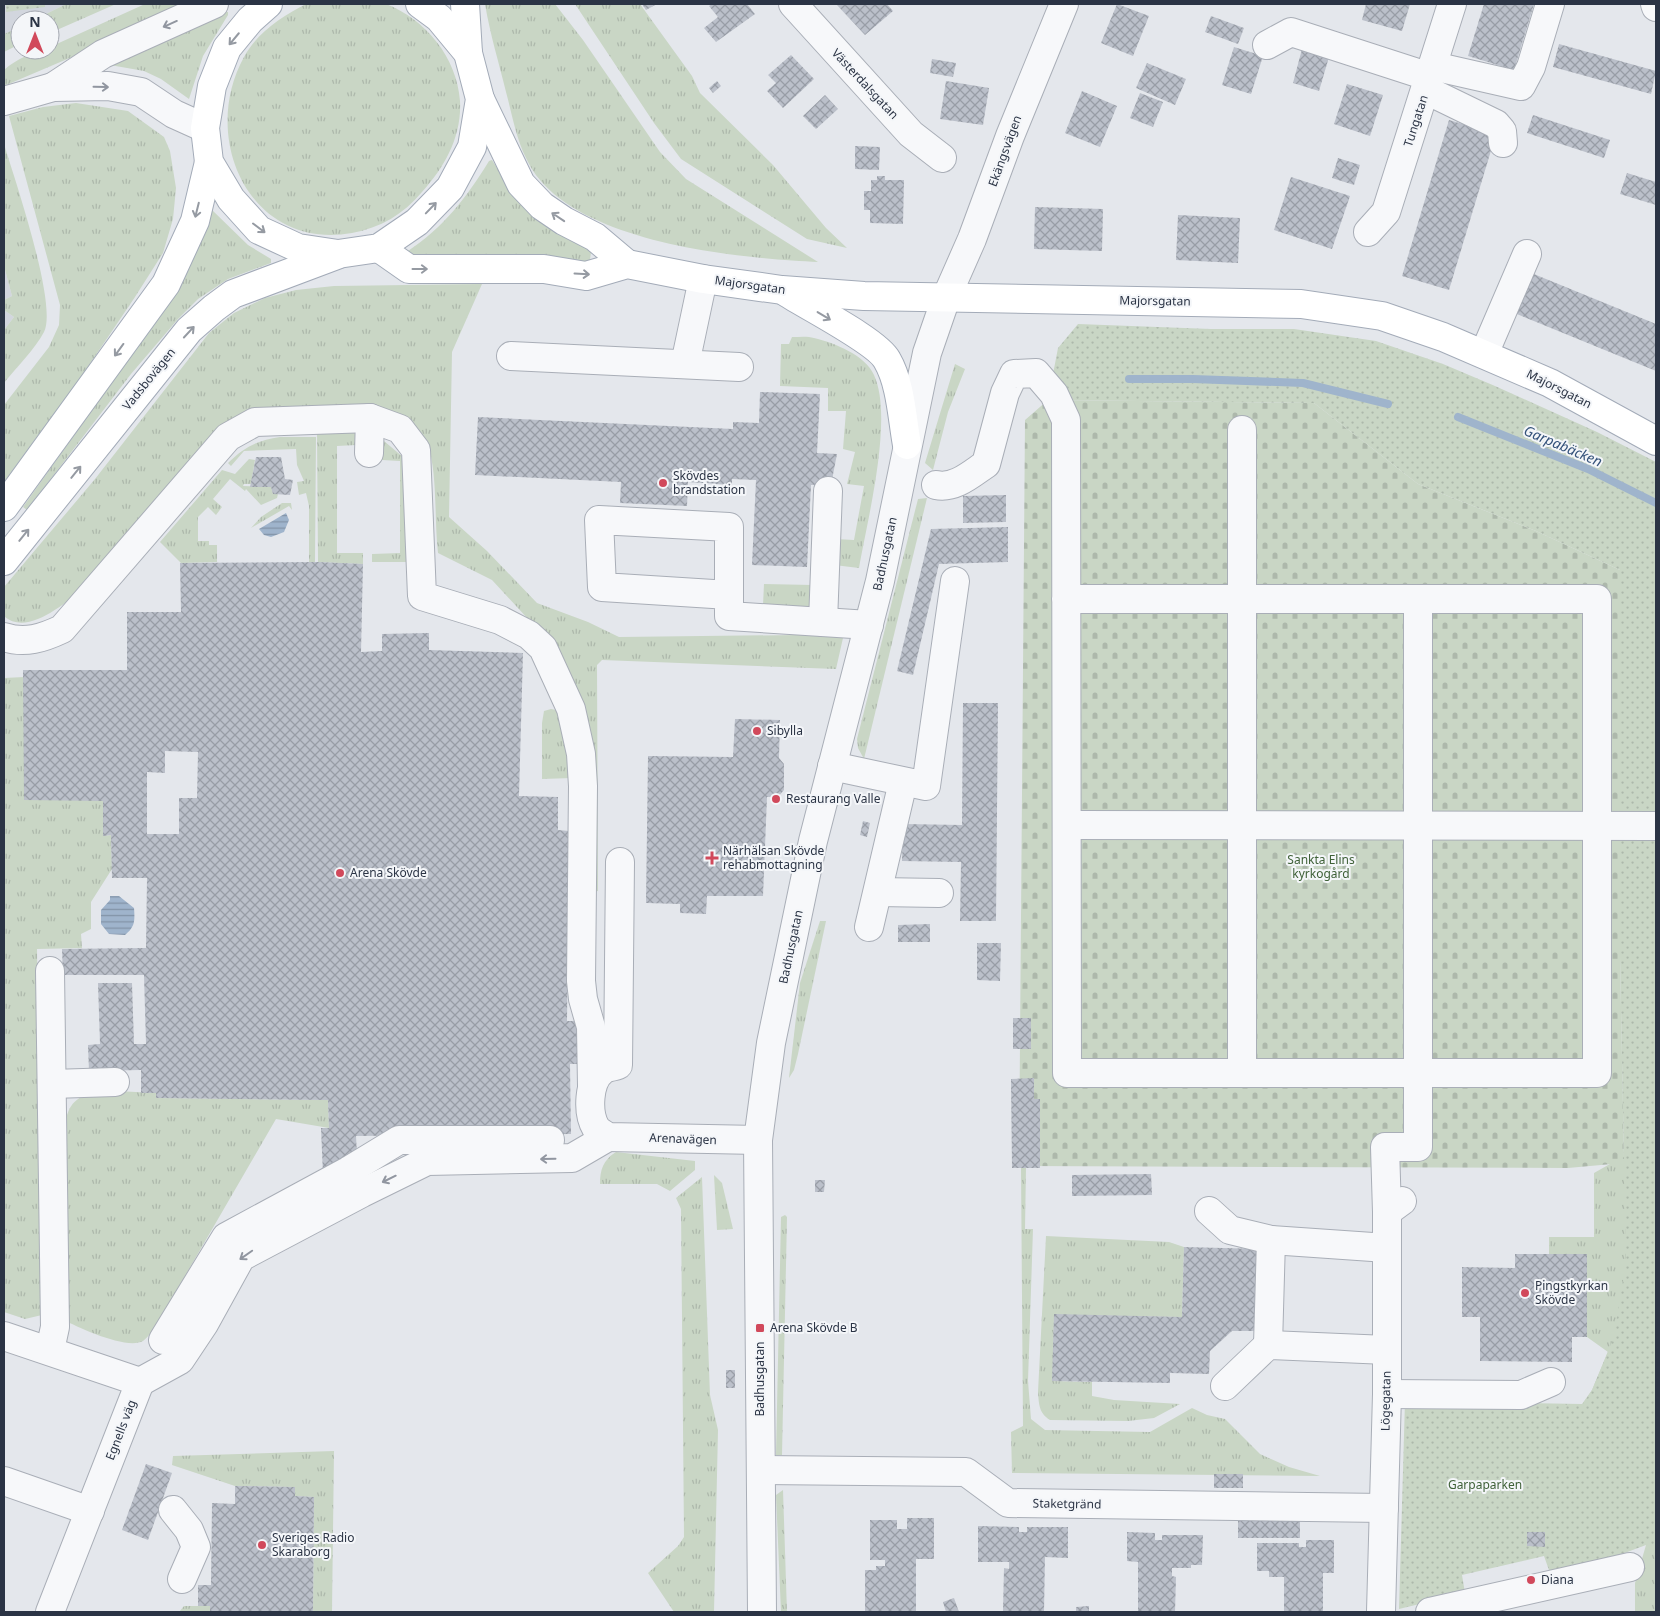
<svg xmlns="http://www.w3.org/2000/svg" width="1660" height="1616" viewBox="0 0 1660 1616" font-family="'Noto Sans',sans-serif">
  <defs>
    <pattern id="grass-tufts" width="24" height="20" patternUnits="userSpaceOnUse" patternTransform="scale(1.25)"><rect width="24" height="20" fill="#c9d6c5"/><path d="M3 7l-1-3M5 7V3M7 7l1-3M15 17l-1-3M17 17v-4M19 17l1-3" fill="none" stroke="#adb8ab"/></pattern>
    <pattern id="cemetery-stones" width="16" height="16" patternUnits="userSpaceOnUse" patternTransform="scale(1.25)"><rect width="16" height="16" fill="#c9d6c5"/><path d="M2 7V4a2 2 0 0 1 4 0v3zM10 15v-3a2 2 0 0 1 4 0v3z" fill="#adb8ab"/></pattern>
    <pattern id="park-dots" width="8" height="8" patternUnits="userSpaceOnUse" patternTransform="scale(1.25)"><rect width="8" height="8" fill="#c9d6c5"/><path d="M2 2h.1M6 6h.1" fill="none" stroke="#adb8ab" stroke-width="1.8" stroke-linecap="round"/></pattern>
    <pattern id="water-rules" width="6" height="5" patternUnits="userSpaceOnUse" patternTransform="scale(1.25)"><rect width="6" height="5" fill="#9fb4cc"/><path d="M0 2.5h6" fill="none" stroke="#8293a7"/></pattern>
    <pattern id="building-cross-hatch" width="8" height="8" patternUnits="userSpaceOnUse" patternTransform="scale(1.25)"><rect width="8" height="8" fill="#bbc0ca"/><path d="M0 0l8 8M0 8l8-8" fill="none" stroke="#989da6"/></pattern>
  </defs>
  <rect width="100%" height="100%" fill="#e4e7ec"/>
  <g fill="#d2d6de">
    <path d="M4,4h62l-32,16h-14v7l-16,7z"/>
    <path d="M4,266l8,30 -8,4z"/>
    <path d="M4,310l10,7 -10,13z"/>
  </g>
  <g fill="url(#grass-tufts)">
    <path d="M66,4h50l-66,29v-13h-16z"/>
    <path d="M145,4h44l-77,36 -108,46v-16c11,-10 31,-20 46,-20v-3z"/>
    <path d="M306,4h80c39,15 71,53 74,97 2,35 -15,66 -38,91 -18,22 -42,36 -70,41 -102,18 -153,-95 -108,-176 13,-24 38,-41 62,-53z"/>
    <path d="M485,4h70l28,36 77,112 26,27 132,83c-81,-4 -254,-19 -292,-104 -10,-20 -14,-44 -20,-66 -7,-29 -16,-58 -21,-88z"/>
    <path d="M575,4h65l52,72 8,17 73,72 53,63 21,20 -40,-9 -126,-80 -27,-36z"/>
    <path d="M224,12h4v3l-25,41 -14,43 -28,-20 -17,-8 -34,-6z"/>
    <path d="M20,27v17l-16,8v-18z"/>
    <path d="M76,103l52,8 36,26 6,14 6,37 -3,31 -10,34 -28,44 -54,80 -77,105v-77l45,-58 10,-22 1,-20 -51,-189 34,-9z"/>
    <path d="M4,144c10,33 54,161 40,188 -9,17 -28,36 -40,51v-53l10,-13 -10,-7v-10l8,-4 -8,-30z"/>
    <path d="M492,160c9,13 15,28 25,40 20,23 45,36 71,49l3,3 -1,8 -7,2 -175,-7v-4c35,-23 59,-54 81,-90z"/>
    <path d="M211,209l37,36 23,14v4l-43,16 -30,20 -20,20 -47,55 -104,136 -4,-3 132,-186z"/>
    <path d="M482,284l-30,68 -3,165 38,34 50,52 51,19 31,15 177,-2 35,-4 8,3 4,4 -7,31 -234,-9 -5,5 1,226 -6,1 -40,-247 -60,-65 -54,-27c-4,-34 0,-81 -11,-111l-173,-31 -171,179c-19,13 -56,47 -79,26v-29l91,-108 114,-146 25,-20 31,-15 31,-8 38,-4z"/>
    <path d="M792,337c7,0 16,-1 22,1 21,5 51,17 60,37 20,43 -7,146 -15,193l-25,-3 2,-26 18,1 10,-54 -17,-2 8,-32 -12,-3 3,-38h-18v-23l-48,-2 1,-42h8z"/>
    <path d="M955,364l10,5 -17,43 -15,58 -8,-7z"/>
    <path d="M317,433h38l1,12 -19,1v107h26v11l-45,-2z"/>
    <path d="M280,437h36l-1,125h-6v-56l-3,-13 -7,2 -2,-13 7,-1 -7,-16 -1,-16 -52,2 -13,15 -3,-3c16,-16 30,-23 52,-26z"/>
    <path d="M384,441l19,16 10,101 -7,4h-34v-8l28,-1v-92l-18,-1v-18z"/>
    <path d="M249,459l6,1 -4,24h-7l-1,2 28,1 2,7h5l-1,4 -16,7 -15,-16 -1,2 -15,-12 -17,20 9,8 -6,8 -8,-8 -10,10v24h11v4h8v17l-36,1 -21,-21 62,-72 13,4z"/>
    <path d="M927,498l-63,261 -6,-11 -1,-9 61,-240z"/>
    <path d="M282,503h9l1,7 -3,-4 -38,22 10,-11z"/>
    <path d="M764,584l49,1 -1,23 -49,-3z"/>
    <path d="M24,677l79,124v35l8,-1 1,34 -21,33v27l-10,5 1,14 -45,1 5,366 -17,4 -21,-7v-634z"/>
    <path d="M551,709l5,1 6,11 10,57 -30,1v-56l2,-12z"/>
    <path d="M1656,851v640l-133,-88 59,1 10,-14 16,-38 -21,-15v-83h-38v-17h45v-64l30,-17z"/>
    <path d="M820,921h6l-28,133 -4,16 -5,8 11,-95z"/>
    <path d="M96,1090l60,3v5l172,2 1,28 -53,-9 -120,207c-4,5 -8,11 -13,15 -16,9 -64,-13 -79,-21l-2,-185c7,-28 6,-34 34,-45z"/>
    <path d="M616,1152l79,9v9l-25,21 -13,-7h-57c0,-14 3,-24 16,-32z"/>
    <path d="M1021,1168h5l-1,61h8l-5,152 3,38 14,11 105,2 42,-24 15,7 18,4 35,35 29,13 31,9 -308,-3 -1,-41 12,-6z"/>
    <path d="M714,1175l8,8 11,46 -16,1z"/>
    <path d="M702,1177l8,218 8,35 -4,182h-40l-26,-39 30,-27 6,-9 -3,-328 -5,-11z"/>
    <path d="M785,1215l2,2 -5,238h-6l5,-238z"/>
    <path d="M1046,1236l123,6 15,5 -2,70 -128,-2 -1,66 39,1v14l22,4 66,4 -26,14 -26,3 -78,-1c-11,-7 -11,-15 -12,-28z"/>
    <path d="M334,1451l-2,161h-19l1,-115 -19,-1v-9l-60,-1 -63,-21 1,-9z"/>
    <path d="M783,1490l4,122h-6l-5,-117z"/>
    <path d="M1656,1522v90h-21v-29l11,-38z"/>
    <path d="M184,1606h26v6h-31z"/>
  </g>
  <path fill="url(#cemetery-stones)" d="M1048,400l266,3 104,81 118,47 84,39v387l4,200 -12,7 -44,4 -549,-2 6,-746z"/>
  <g fill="url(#park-dots)">
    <path d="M6,4h39v3l-39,5z"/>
    <path d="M1078,324l133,5h83l82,12 67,23 52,22 102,46 59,30v1084l-10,-1 -32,12 -64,16 -6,-17 -82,19 3,18 -66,16 6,-208 177,4 10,-15 21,-51 13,-75 -6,-307v-387l-84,-39 -118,-47 -104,-81 -266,-3 10,-52z"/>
  </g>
  <g fill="url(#water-rules)">
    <path d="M286,513l3,7 -5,12 -13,5 -7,-2 -5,-6z"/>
    <path d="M110,896h9l15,12c1,13 1,19 -9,27l-16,-1 -8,-10v-14l9,-10z"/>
  </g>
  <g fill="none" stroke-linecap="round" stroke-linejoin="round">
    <g stroke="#9fb4cc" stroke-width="8">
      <path d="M1129,379h64l110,4 85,21"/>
      <path d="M1458,417l130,52 68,34"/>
    </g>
  </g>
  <g fill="url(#building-cross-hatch)" fill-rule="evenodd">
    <path d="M642,4h15l-11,6z"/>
    <path d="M712,4h35l8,10 -39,28 -12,-14 14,-11 -9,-11z"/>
    <path d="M836,4h51l6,7 -28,24z"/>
    <path d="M1117,4l32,12 -16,40 -32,-13z"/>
    <path d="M1366,4h44l-8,27 -40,-11z"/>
    <path d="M1484,4h50l-20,66 -46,-14z"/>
    <path d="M1211,16l33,12 -6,16 -33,-12z"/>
    <path d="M1559,44l97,27 -5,23 -98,-27z"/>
    <path d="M1234,47l29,9 -12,38 -29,-9z"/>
    <path d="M1302,49l27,8 -10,34 -26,-8z"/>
    <path d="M791,55l23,24 -31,29 -16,-17 9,-8 -8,-8z"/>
    <path d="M932,59l24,4 -3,14 -23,-4z"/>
    <path d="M1147,63l39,16 -11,26 -39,-17z"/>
    <path d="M717,81l4,5 -8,7 -4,-5z"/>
    <path d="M946,81l43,7 -6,37 -43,-6z"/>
    <path d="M1347,84l36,11 -13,41 -36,-12z"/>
    <path d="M1082,91l35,15 -17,41 -35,-14z"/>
    <path d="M1140,93l23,9 -10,25 -23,-9z"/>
    <path d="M825,95l13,14 -22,20 -13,-13z"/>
    <path d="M1533,115l77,25 -6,18 -77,-25z"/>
    <path d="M1449,120l47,14 -47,156 -47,-14z"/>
    <path d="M855,146l25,1 -1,23 -24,-1z"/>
    <path d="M1338,158l22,7 -6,20 -22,-7z"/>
    <path d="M1627,173l29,9v23l-36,-11z"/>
    <path d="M877,176h8v4h19l-1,44 -33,-1v-13h-6v-19h7v-11h6z"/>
    <path d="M1291,177l59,19 -18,53 -58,-19z"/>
    <path d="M1035,207l68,2 -1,42 -68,-2z"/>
    <path d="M1178,215l62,3 -2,45 -62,-3z"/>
    <path d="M1524,270l132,54v47l-149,-61z"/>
    <path d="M760,392l60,2 -3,59 20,1 -6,31h-20l-4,82 -55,-2 4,-85 -24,-1v6l-44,-3 -1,24 -67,-3 1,-21 -146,-7 3,-58 255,12v-7l26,1z"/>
    <path d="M256,457h25l4,22 8,1 -3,15 -17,-1 -2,-7h-21z"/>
    <path d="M1006,495v27l-43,1v-27z"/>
    <path d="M1008,527v35l-69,2 -26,111 -16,-4 34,-142z"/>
    <path d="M318,562l45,2 -2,88 21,-1v-17l47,-1v17l94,3 -4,143 39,1v33l11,1 -2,190h13l3,43h-13l1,70 -215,2 1,19 -34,20 -2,-47h8l-1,-28 -172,-2v-5h-15v-23l-52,1 -1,-26 12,-1 -2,-61h34l2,61h12l-2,-69h-81l-1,-26 84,-1 1,-70h-35l-1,-43 -8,1v-35l-79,-1 -1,-130h104v-58h54l-1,-49zM165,751l33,1 -1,46h-18v36h-32v-62l18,1z"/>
    <path d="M963,703h35l-2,218h-36l1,-59 -59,-1 1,-37 59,1z"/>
    <path d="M735,719l45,1 -1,38 5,6v26l-6,7h-11l-4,99h-56l-1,18 -26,-1v-9l-34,-1 2,-147 85,1z"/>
    <path d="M863,821l7,2 -3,14 -7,-2z"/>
    <path d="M930,924v18h-32v-17z"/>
    <path d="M977,943h24l-1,38 -23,-1z"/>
    <rect x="1013" y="1018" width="18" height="31"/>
    <path d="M1034,1078v21h6v69h-28l-1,-89z"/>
    <path d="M1151,1174l1,21 -80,1v-21z"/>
    <path d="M815,1180h10l-1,12h-9z"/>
    <path d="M1184,1247l78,2 -2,82h-28l-22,20 -1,23 -39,-1v10l-118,-2 2,-67 128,3z"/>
    <path d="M1515,1254h72v83h-15v25l-92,-1v-44h-18v-50l53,1z"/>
    <rect x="726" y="1370" width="9" height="18"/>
    <path d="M146,1464l26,9 -24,67 -26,-10z"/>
    <rect x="1214" y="1474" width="29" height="14"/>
    <path d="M235,1486l60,1v9l19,1 -1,115h-103v-6h-12v-21h13l1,-82 23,1z"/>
    <path d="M907,1518h27v41h-18v53h-51v-42h11v-4h9v-6h-15v-40h27v9h10z"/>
    <rect x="1238" y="1520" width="62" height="18"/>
    <path d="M978,1526l41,1v5h8v-5h41v31l-23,-1 -1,55h-41l1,-44 5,1v-7h-31z"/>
    <path d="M1127,1532l28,1v7h7v-5h41l-1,30h-11v3h-19v8l4,1 -1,35h-37v-50l-11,-1z"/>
    <path d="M1527,1532h18v15l-18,-1z"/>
    <path d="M1306,1540h28v33h-11v39h-39v-35h-15v-6h-12v-28h42v4h7z"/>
    <path d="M954,1598l5,14h-13l-3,-10z"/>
    <path d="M1089,1606v6h-13v-5z"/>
  </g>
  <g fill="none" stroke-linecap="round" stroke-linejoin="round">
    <defs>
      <g id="minor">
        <path d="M793,4l118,130 31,24"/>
        <path d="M1655,4l1,3"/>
        <path d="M1267,45l24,-13 139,45"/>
        <path d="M1433,66l88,20 10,-19 19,-63"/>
        <path d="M53,87l50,-33 111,-50"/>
        <path d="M1426,90l70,34 6,7 1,12"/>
        <path d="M4,101l49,-14 55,-1 33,6 33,22 31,14"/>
        <path d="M1368,232l18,-20 66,-208"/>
        <path d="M1484,354l43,-100"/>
        <path d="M511,356l228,11"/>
        <path d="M685,364l18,-85"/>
        <path d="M1242,430v643"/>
        <path d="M369,453l1,-35"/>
        <path d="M936,485c19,4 35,-11 50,-21l19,-71 9,-19 22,-1 18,21 12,26 1,653h530v-474h-531"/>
        <path d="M729,595l-127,-8 -3,-67 130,7v89l140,9"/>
        <path d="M823,622l5,-131"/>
        <path d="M4,637c21,7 39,1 58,-8l166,-192 27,-15 115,-4 30,11 16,21 6,146 78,24 29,15 14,13 28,61 10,45 2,32 -2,195 2,18 8,28 1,59"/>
        <path d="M832,766l94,20 29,-205"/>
        <path d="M1067,825l589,1"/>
        <path d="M620,862l-2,203c-5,2 -11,2 -15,5 -15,11 -16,43 -7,58 3,4 8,6 12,9l150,3"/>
        <path d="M878,892l61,1"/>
        <path d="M869,927l34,-145"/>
        <path d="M50,971l5,356 -5,23"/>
        <path d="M52,1084l63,-2"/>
        <path d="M1209,1211l21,19 41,10 116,8"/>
        <path d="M1387,1212l-2,-65h33v-548"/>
        <path d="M4,1336l136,46 -90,230"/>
        <path d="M163,1340l63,-103 122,-66 51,-31h151"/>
        <path d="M1268,1345l3,-105"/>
        <path d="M140,1382l40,-22 24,-36 37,-67 121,-64 65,-32 145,-3 36,-21"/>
        <path d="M1225,1386l43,-41 119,5"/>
        <path d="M1387,1394l134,1 30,-13"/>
        <path d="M761,1470l205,2 42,31 376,5"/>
        <path d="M4,1481l86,30"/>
        <path d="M173,1510l16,20 7,17 -14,32"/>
        <path d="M762,1612l-4,-472 13,-97 42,-202 67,-260 47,-228 19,-55 26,-59 38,-103 54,-132"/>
        <path d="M1381,1612l6,-218v-182l15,-11"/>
        <path d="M1430,1612l200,-45"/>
      </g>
      <g id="major">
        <path d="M268,4l-18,16 -23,28 -15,38 -7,42 4,34 22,37 28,31 39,18 40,6 41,-6 38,-26 33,-34 22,-41 8,-48 -12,-46 -29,-35 -19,-14"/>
        <path d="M465,4l3,49"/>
        <path d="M480,99l41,85 21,22 22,15 31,16 32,27"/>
        <path d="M379,248l30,21h135l42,7 41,-12 76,15 79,11 82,6 437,8 81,12 61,21 107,46 106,58"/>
        <path d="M786,292c21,14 91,49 101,68 14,24 15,58 20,85"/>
        <path d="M4,507l162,-223 29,-63 14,-59"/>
        <path d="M4,561l185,-231 25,-22 19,-14 104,-39"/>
      </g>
    </defs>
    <use href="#minor" stroke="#a9aeb7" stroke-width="30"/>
    <use href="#major" stroke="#a3abb8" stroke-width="30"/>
    <use href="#minor" stroke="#f7f8fa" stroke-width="28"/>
    <use href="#major" stroke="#fff" stroke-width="28"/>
  </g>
  <defs><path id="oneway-shaft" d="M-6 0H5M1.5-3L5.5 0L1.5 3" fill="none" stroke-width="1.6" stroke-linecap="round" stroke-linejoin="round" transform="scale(1.25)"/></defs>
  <g stroke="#9196a0">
    <use href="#oneway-shaft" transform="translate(170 24) rotate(156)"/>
    <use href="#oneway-shaft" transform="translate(101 87) rotate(1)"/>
    <use href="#oneway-shaft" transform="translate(548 1159) rotate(179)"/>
    <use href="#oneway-shaft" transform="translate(389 1179) rotate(154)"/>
    <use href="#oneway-shaft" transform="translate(246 1255) rotate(145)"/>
  </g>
  <g stroke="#959aa2">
    <use href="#oneway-shaft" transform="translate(234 39) rotate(130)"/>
    <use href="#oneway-shaft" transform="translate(431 208) rotate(-46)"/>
    <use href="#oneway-shaft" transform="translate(197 210) rotate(104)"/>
    <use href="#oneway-shaft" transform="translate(558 217) rotate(-146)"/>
    <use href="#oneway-shaft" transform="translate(259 228) rotate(37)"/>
    <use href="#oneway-shaft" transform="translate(420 269)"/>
    <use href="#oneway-shaft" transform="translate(582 274) rotate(3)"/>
    <use href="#oneway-shaft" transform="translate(824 316) rotate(31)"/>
    <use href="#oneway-shaft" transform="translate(189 332) rotate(-47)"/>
    <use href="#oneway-shaft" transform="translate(119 350) rotate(126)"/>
    <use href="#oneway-shaft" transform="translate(76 472) rotate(-51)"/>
    <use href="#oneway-shaft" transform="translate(24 535) rotate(-51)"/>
  </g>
  <g fill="#d1495b" stroke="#f4f6f9" stroke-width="2">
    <circle cx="663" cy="483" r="5"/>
    <circle cx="757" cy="731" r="5"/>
    <circle cx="776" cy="799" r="5"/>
    <path d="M709.5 850.5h5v5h5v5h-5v5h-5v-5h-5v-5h5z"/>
    <circle cx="340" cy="873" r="5"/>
    <circle cx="1525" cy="1293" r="5"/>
    <rect x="755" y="1323" width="10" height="10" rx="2.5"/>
    <circle cx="262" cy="1545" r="5"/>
    <circle cx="1531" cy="1580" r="5"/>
  </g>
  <g text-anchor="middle" stroke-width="4" stroke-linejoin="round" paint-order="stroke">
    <g font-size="12" fill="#2b3445" stroke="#f4f6f9">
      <text transform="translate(865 84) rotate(47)" y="4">Västerdalsgatan</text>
      <text transform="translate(1416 121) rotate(-72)" y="4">Tungatan</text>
      <text transform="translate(1005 151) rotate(-70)" y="4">Ekängsvägen</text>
      <text transform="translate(750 285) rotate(8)" y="4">Majorsgatan</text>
      <text transform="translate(1155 301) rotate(1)" y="4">Majorsgatan</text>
      <text transform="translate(149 379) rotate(-51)" y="4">Vadsbovägen</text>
      <text transform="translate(1559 389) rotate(27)" y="4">Majorsgatan</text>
      <text transform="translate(885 554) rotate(-78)" y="4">Badhusgatan</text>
      <text transform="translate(791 947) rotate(-78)" y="4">Badhusgatan</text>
      <text transform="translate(683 1139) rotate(2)" y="4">Arenavägen</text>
      <text transform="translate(760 1379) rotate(-90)" y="4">Badhusgatan</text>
      <text transform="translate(1386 1401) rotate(-89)" y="4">Lögegatan</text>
      <text transform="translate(121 1430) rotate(-69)" y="4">Egnells väg</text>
      <text transform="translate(1067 1504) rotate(1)" y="4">Staketgränd</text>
    </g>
    <g font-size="12" fill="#2b3445" stroke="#f4f6f9" text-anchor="start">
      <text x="673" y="480">Skövdes<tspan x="673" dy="14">brandstation</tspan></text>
      <text x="767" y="735">Sibylla</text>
      <text x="786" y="803">Restaurang Valle</text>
      <text x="723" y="855">Närhälsan Skövde<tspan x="723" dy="14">rehabmottagning</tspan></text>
      <text x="350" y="877">Arena Skövde</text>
      <text x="1535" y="1290">Pingstkyrkan<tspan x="1535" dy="14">Skövde</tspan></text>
      <text x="770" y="1332">Arena Skövde B</text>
      <text x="272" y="1542">Sveriges Radio<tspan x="272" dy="14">Skaraborg</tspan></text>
      <text x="1541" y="1584">Diana</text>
    </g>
    <g font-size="12" fill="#3f6138" stroke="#f4f6f9">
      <text x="1321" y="864">Sankta Elins<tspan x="1321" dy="14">kyrkogård</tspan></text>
      <text x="1485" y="1489">Garpaparken</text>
    </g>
    <g font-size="14" font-style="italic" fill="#34527a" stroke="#f4f6f9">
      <text transform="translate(1563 446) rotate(23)" y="5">Garpabäcken</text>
    </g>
  </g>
  <rect width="1660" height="1616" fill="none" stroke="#2b3445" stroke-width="10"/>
  <g transform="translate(35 35)"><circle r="24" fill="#f4f6f9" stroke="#a4a8b1"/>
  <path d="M0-4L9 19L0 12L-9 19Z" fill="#d1495b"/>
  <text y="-8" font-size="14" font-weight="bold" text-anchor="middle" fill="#2b3445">N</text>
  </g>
</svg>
